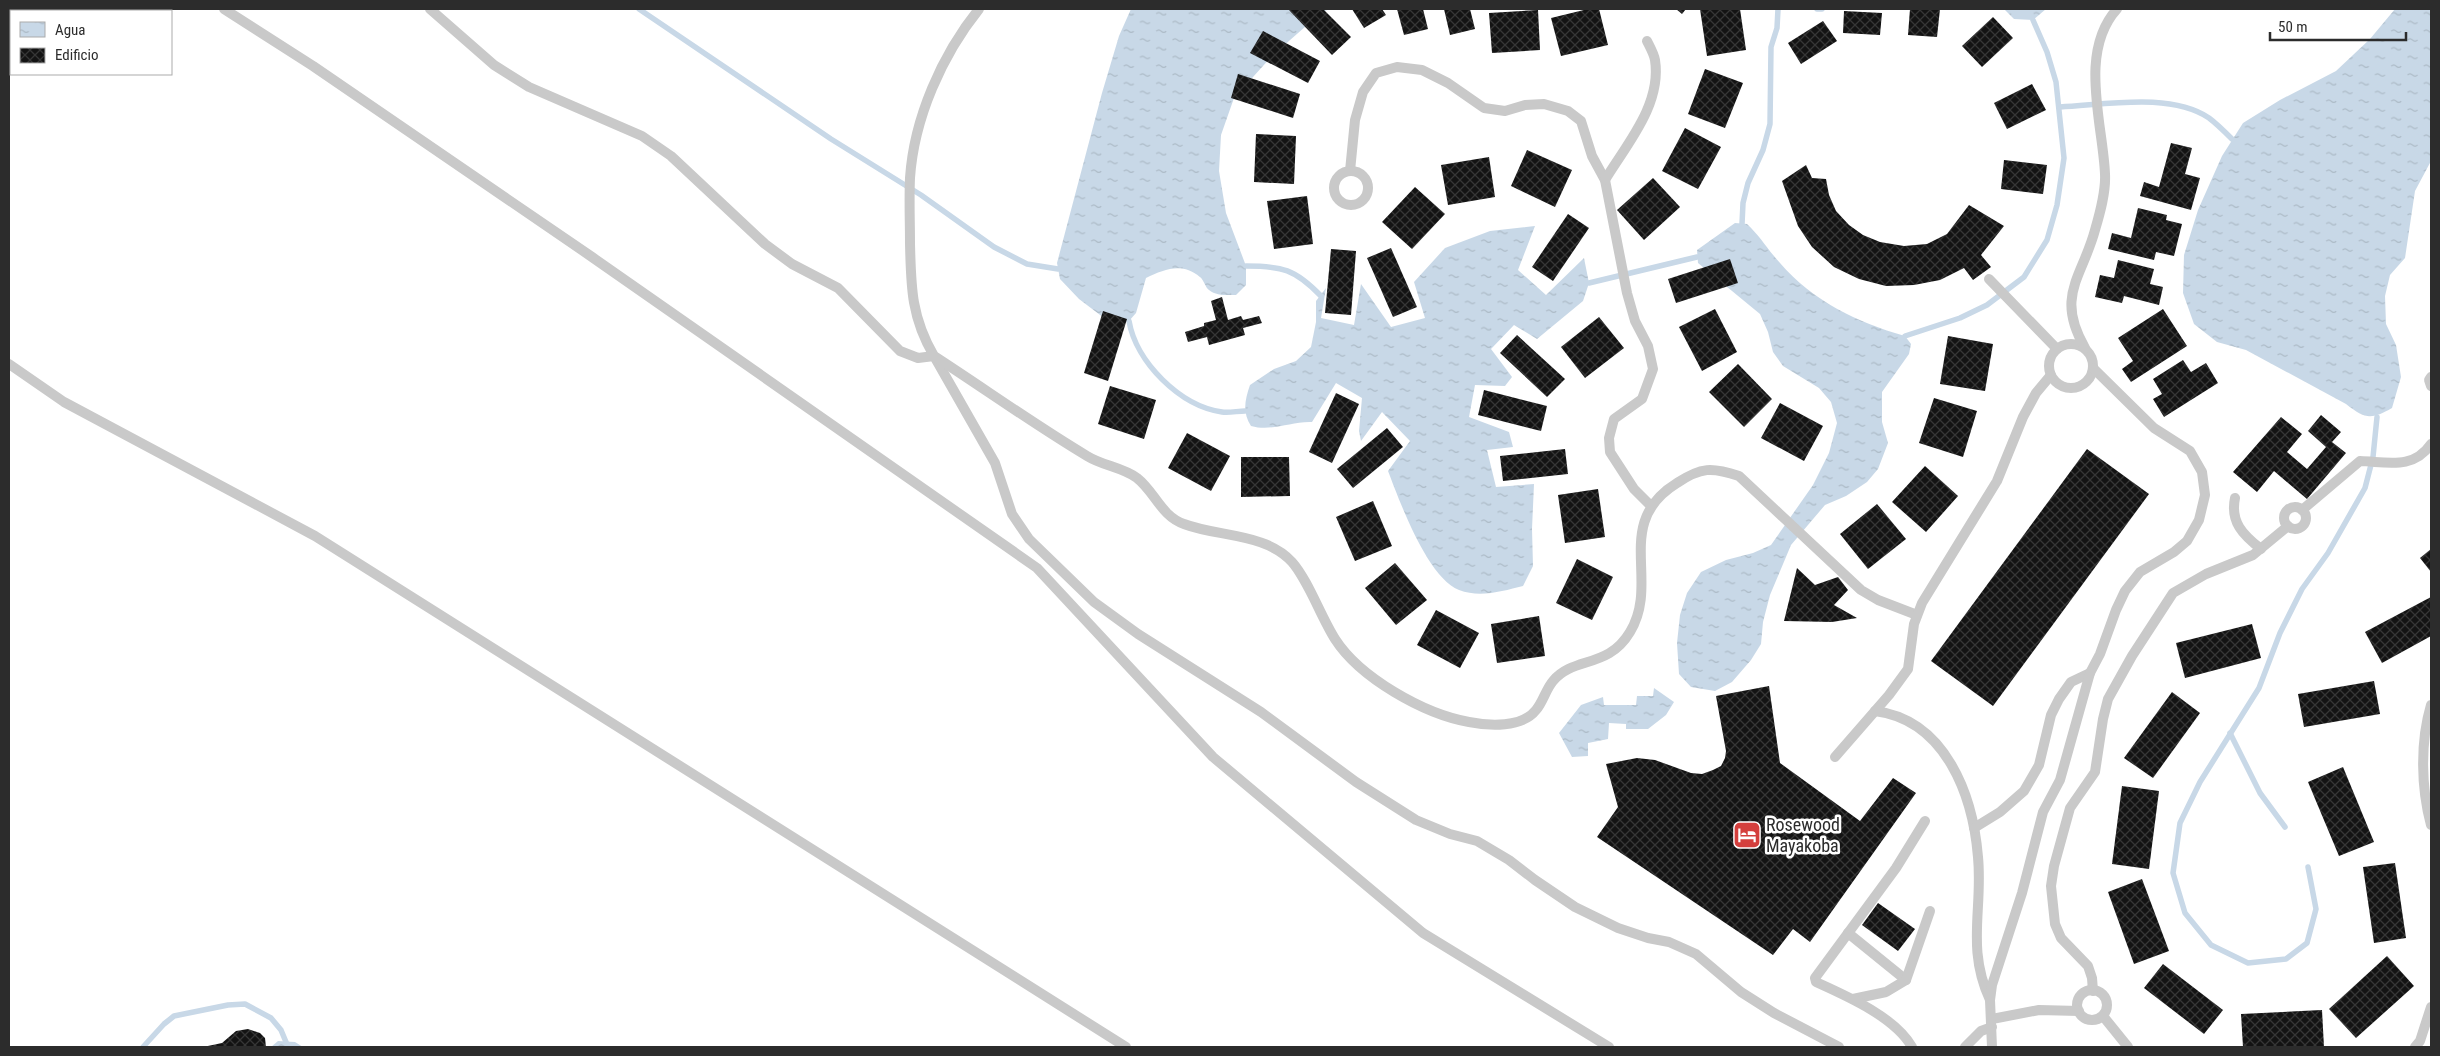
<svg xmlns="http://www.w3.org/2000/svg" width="2440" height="1056" viewBox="0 0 2440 1056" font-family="'Roboto Condensed',sans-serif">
  <defs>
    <pattern id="water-ripples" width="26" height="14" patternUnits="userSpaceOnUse" patternTransform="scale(1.25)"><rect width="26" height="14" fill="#c8d8e7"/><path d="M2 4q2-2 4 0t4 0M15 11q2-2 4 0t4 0" fill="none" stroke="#acbac6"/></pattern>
    <pattern id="building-cross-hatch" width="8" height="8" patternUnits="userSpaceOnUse" patternTransform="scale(1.25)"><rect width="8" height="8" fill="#131313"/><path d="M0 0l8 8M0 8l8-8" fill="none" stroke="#363636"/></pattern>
  </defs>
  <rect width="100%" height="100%" fill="#fff"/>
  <g fill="url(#water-ripples)">
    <path d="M1131,9h199l-8,3 -49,43 -39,43 -13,37 -2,36 7,42 20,53v19l-10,10c-9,0 -20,1 -27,-5 -4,-3 -5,-10 -9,-13 -18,-15 -35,-8 -54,1l-10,35 -7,8 -17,3 -33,-25 -19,-20 -3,-16 45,-170 17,-57z"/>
    <path d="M2004,9h42l-13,11 -19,-1z"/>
    <path d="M2395,9h36v152l-16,30 -10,67 -15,17 -5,21 1,28 10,21 5,32 -9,31c-21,12 -27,11 -46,-4l-100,-54 -29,-8 -23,-18 -11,-31 1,-38 14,-45 24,-54 21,-33 37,-23 56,-29 34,-32z"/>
    <path d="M1735,223l12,1c13,12 21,26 33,39 33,38 76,59 125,73l6,8 -2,10 -27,38v30l6,21 -10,26 -11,13 -21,14 -21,9 -34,40 -21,50 -7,27 -2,22 -10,16 -19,22 -17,9 -24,-4 -12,-13 -2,-31 3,-28 7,-22 14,-21 25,-12 27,-7 18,-8 42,-60 16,-32 8,-30 -6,-21 -12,-14 -36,-22 -10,-14 -5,-20 -8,-18 -62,-51 -1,-13z"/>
    <path d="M1535,226l-17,44 28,25 38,-37 5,25 -6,18 -46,38 -23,-14 -23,24 21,28 -7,9 -30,-1 -6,32 40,15 4,15 -26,3 9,37 38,-3 -2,45 1,37 -10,20c-20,5 -43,12 -64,4 -32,-13 -59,-88 -71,-119l22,-30 -28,-29 -21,29 -2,-10 3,-33 -26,-15 -24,39c-21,-1 -40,10 -61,4 -9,-14 -6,-26 -1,-41l24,-16 22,-8 15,-14 5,-25v-21l10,-13 -5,30 33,7 7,-41 30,43 34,-9 -11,-36 31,-34 45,-17z"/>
    <path d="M1654,688l20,14 -8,13 -18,14h-22v-5l-17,-1 -1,16 -20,4v13l-16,1 -13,-24 22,-28 22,-8 1,8h32l1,-9h16z"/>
    <path d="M278,1041l17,1 8,5h-32z"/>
  </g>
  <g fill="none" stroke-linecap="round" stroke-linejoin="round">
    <g stroke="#c8d8e7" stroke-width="5.5">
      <path d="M639,9l192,130 90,56 73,52 33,17 31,5"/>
      <path d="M1817,9h5"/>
      <path d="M2060,107c45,-2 110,-15 149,11 8,6 16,14 23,21"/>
      <path d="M1742,224l1,-21 5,-20 15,-33 7,-26 1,-77 6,-19 1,-19"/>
      <path d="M1246,266c36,0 49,3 75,30"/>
      <path d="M1589,283l108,-26"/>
      <path d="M1129,321c7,41 51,85 93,91 7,1 16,-1 23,-1"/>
      <path d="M1905,336l55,-18 27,-13 37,-28 23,-37 10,-35 7,-47 -8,-76 -9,-30 -14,-32"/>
      <path d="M2230,733l30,60 25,34"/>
      <path d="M2308,867l8,42 -9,34 -21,16 -38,4 -37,-18 -26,-32 -12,-40 7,-50 20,-41 59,-94 21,-55 22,-44 26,-36 37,-65 8,-31 4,-40"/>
      <path d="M143,1047l21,-23 10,-8 54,-11 17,-1 26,14 10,12 5,12"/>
    </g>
  </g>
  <g fill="url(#building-cross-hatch)">
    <path d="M1288,9h35l28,28 -19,18z"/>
    <path d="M1352,9h30l4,6 -22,13z"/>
    <path d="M1397,9h26l5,20 -24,6z"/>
    <path d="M1444,9h26l5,20 -25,6z"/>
    <path d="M1588,9h11l9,36 -47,11 -10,-38z"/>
    <path d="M1676,9h10l-4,5z"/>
    <path d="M1700,9h40l6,41 -39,6z"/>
    <path d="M1910,9h30l-3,28 -29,-2z"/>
    <path d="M1538,10l2,40 -48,3 -3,-40z"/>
    <path d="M1844,11l38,2 -2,22 -37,-2z"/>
    <path d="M1993,17l20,21 -31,29 -20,-21z"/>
    <path d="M1823,21l14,20 -36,23 -13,-21z"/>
    <path d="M1263,31l57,30 -12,22 -58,-30z"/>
    <path d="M1705,69l38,14 -18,45 -37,-14z"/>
    <path d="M1238,74l62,20 -7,24 -62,-20z"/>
    <path d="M2032,84l14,26 -39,19 -13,-26z"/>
    <path d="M1685,128l36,19 -23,42 -36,-18z"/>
    <path d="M1256,134l40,2 -2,48 -40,-2z"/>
    <path d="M2171,143l21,5 -7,26 15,4 -9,32 -51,-14 4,-14 15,5z"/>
    <path d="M1527,150l45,20 -17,37 -44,-21z"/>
    <path d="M1489,157l6,40 -47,8 -7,-40z"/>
    <path d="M2004,160l43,5 -4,29 -42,-5z"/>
    <path d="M1806,165l6,13 14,1 3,16 7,16 13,14 14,10 17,7 24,4 23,-2 20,-10 22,-29 35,21 -23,29 10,12 -18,13 -9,-12 -24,12 -26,5 -28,1 -27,-7 -25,-12 -22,-20 -14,-21 -16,-45z"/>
    <path d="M1653,178l27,29 -36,33 -27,-30z"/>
    <path d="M1415,187l30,27 -33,35 -30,-27z"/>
    <path d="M1307,196l6,48 -39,5 -7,-48z"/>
    <path d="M2138,208l29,7 -1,5 16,4 -8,32 -18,-4 -2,8 -46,-11 4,-16 19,5z"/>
    <path d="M1568,214l21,14 -36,53 -21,-14z"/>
    <path d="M1391,248l26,59 -24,10 -26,-59z"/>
    <path d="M1331,249l25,2 -5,64 -26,-2z"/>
    <path d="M1730,259l8,24 -62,20 -8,-24z"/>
    <path d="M2118,260l36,9 -4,15 13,3 -4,18 -35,-9 -2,7 -27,-6 5,-22 14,3z"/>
    <path d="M1222,297l6,23 13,-4 2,4 16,-4 3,7 -19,5 2,7 -36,10 -2,-8 -19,5 -3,-10 19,-6v-3l12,-3 -5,-19z"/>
    <path d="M1715,309l22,43 -35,19 -23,-44z"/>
    <path d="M2163,309l24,37 -56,36 -9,-13 11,-8 -15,-23z"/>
    <path d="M1103,311l24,8 -19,62 -24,-8z"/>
    <path d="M1599,317l25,31 -39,30 -24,-31z"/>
    <path d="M1517,335l48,44 -18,18 -47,-44z"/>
    <path d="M1948,336l45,8 -8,47 -45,-7z"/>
    <path d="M2183,360l8,12 15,-9 12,20 -54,34 -11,-18 9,-5 -9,-15z"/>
    <path d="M1738,364l34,35 -28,28 -35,-35z"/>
    <path d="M1110,386l46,14 -12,39 -46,-15z"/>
    <path d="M1484,390l63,16 -6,25 -63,-16z"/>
    <path d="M1336,393l23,11 -27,59 -23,-11z"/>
    <path d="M1934,398l43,13 -14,46 -44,-14z"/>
    <path d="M1780,403l43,23 -19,35 -43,-23z"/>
    <path d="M2321,415l20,17 -9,10 14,11 -39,46 -33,-28 -17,21 -24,-20 48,-55 21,17 -15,18 20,17 19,-22 -18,-16z"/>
    <path d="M1387,428l16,19 -50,41 -16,-19z"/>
    <path d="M1187,433l43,23 -19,35 -43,-23z"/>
    <path d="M1565,449l3,25 -65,7 -3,-25z"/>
    <path d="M2087,449l62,45 -156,212 -62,-45z"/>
    <path d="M1241,457h48l1,39 -49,1z"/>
    <path d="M1925,466l33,30 -32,36 -34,-30z"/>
    <path d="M1598,489l7,48 -40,6 -7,-48z"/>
    <path d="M1373,501l19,45 -37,15 -19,-44z"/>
    <path d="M1877,504l29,35 -38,30 -28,-35z"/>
    <path d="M2431,549v23l-11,-14z"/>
    <path d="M1577,559l36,18 -21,43 -36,-17z"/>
    <path d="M1395,563l32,37 -31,25 -31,-37z"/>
    <path d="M1797,568l18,17 23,-8 10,13 -14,15 23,13 -25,4 -48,-1z"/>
    <path d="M2431,597v39l-49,27 -17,-31z"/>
    <path d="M1436,610l43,23 -19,35 -43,-23z"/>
    <path d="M1539,616l6,40 -48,7 -6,-39z"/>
    <path d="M2252,624l9,34 -76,20 -9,-35z"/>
    <path d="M2374,681l6,33 -76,13 -6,-33z"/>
    <path d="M1769,686l11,77 80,58 33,-43 23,15 -106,149 -17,-13 -20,26 -176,-118 21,-30 -12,-43 31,-6 18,2 36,13 11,1 11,-4 8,-4 4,-8 1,-7 -10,-55z"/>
    <path d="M2172,692l28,21 -47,65 -29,-20z"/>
    <path d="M2343,767l31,75 -35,14 -31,-74z"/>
    <path d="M2122,786l37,5 -10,78 -37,-5z"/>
    <path d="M2395,863l11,75 -32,5 -11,-76z"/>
    <path d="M2142,879l27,72 -35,13 -26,-72z"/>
    <path d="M1878,903l37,26 -17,22 -36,-26z"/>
    <path d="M2387,956l27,30 -58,52 -27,-29z"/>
    <path d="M2163,964l60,46 -19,24 -60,-46z"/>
    <path d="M2322,1010l2,37h-81l-2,-33z"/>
    <path d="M248,1029l12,4 5,5 1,9h-63l19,-4 14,-12z"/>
  </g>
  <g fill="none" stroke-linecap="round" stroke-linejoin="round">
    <g stroke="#c9c9c9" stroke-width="10">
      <path d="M224,9l89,57 279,191 445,311 176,189 210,176 186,114"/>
      <path d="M430,9l64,56 35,22 113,49 29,20 94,88 27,20 46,24 62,63 18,7 16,-2 61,107 17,51 17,25 65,63 44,32 123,78 95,70 60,38 34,14 27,7 32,19 26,20 40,27 43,21 30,10 21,4 27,12 45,38 33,21 65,34"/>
      <path d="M979,9c-37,46 -65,109 -69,169 -1,22 0,44 0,65 1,43 1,74 24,113 51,33 101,69 153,100 16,10 35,11 50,22 18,14 24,38 47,46 34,13 82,9 108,38 16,18 29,55 43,77 25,39 89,75 134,83 20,4 53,6 67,-12 7,-8 10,-21 17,-29 21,-25 55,-12 77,-49 31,-51 -18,-109 47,-149 24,-16 35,-16 62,-7l122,114 17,10 39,15"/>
      <path d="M1350,171l5,-51 8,-28 13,-19 21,-6 25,3 26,13 36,25 21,3 20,-6 19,-1 24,7 13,10 11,35 13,24 22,113 8,28 13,25 5,23 -11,30 -28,20 -5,19 1,14 24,37 16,16"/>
      <circle cx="1351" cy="188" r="17"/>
      <path d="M1605,180c21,-35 57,-75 50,-120 -1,-6 -5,-13 -8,-19"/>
      <path d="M1989,279l68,70"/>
      <circle cx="2071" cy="366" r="22"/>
      <path d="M2085,348c-30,-52 -3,-70 10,-118 5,-17 11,-38 10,-56 -2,-50 -27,-122 12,-165"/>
      <path d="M9,364l55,38 251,134 811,511"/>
      <path d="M2431,377l-2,3 2,6"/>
      <path d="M2235,498c-5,24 8,37 26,51"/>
      <circle cx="2295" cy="518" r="11"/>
      <path d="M2302,510l58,-49c28,1 53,9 71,-17"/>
      <path d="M2431,705c-11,37 -10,83 0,120"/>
      <path d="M1875,711c71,9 98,85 103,146 5,52 -12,91 12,143"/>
      <path d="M1835,757l54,-62 19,-26 6,-45 8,-21 75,-122 26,-64 13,-24 15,-18"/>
      <path d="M1974,828l26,-16 24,-21 15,-26 12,-50 8,-16 12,-17 19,-9"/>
      <path d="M1848,933l58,47"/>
      <circle cx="2092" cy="1005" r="15"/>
      <path d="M2093,991l-1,-13 -4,-12 -27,-28 -6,-14 -4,-38 3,-20 16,-58 25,-36 8,-53 5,-20 24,-43 41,-63 33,-19 47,-19 35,-29"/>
      <path d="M1853,999l33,-7 20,-12 24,-69"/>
      <path d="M2103,1016l25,31"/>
      <path d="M1992,1019l47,-9 40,1"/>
      <path d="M1912,1047c-17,-30 -65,-51 -96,-65l-1,-4 81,-110 29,-47"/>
      <path d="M1965,1047l16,-16 11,-4"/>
      <path d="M1992,1047l-2,-47 2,-15 30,-92 21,-81 17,-32 30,-107 10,-19 16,-44 9,-19 15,-19 34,-20 13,-11 12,-21 6,-25 -3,-23 -12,-21 -36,-23 -61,-60"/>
      <path d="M2415,1047l5,-6 11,-34"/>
    </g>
  </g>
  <defs>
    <symbol id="hotel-square" viewBox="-11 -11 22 22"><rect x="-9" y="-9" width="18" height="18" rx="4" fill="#d43f3d" stroke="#fff"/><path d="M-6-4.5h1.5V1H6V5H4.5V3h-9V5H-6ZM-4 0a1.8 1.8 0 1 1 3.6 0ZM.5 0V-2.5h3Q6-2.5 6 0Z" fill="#fff"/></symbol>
  </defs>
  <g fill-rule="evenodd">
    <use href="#hotel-square" x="1731" y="819" width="32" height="32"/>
  </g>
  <g text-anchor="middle" stroke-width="5" stroke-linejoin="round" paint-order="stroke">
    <g font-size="18" fill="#2c2c2c" stroke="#fff" text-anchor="start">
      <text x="1766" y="831">Rosewood<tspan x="1766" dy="21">Mayakoba</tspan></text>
    </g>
  </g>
  <rect width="2440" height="1056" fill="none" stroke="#2c2c2c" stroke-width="20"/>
  <rect x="10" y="10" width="162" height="65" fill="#ffffff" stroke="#ababab"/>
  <rect x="20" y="22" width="25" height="15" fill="url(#water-ripples)" stroke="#ababab"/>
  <text x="55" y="35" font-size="15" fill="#2c2c2c">Agua</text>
  <rect x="20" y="48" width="25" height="15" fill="url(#building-cross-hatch)" stroke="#ababab"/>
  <text x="55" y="60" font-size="15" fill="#2c2c2c">Edificio</text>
  <path d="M2270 32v8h136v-8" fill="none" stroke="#2c2c2c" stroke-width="2.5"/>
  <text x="2278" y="32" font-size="15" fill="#2c2c2c" stroke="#ffffff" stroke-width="4" paint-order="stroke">50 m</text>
</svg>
